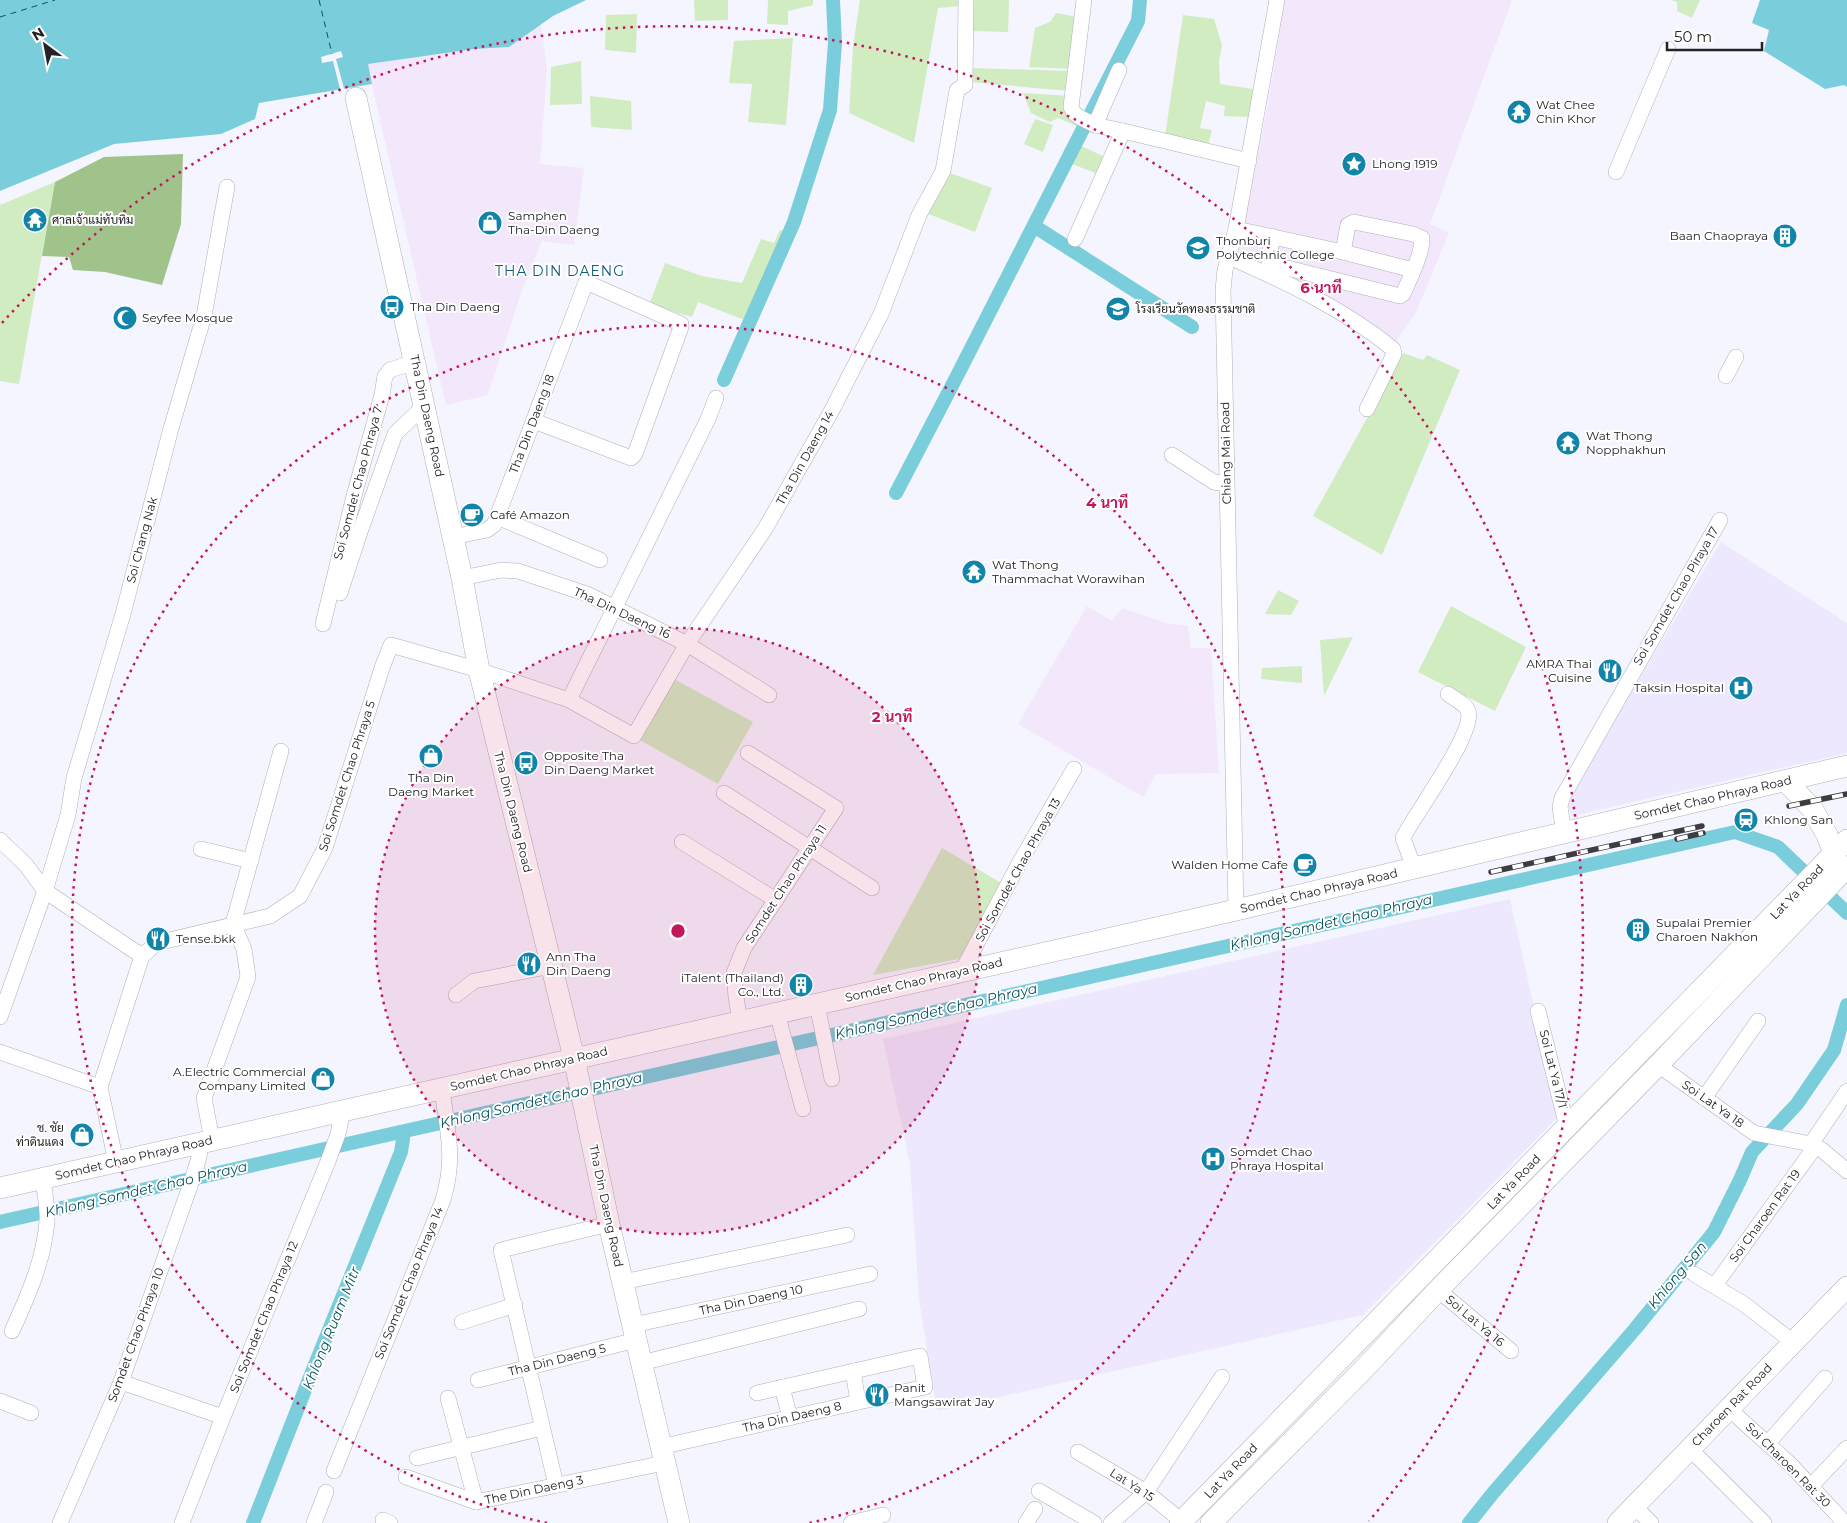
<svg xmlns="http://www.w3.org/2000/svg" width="1847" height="1523" viewBox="0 0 1847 1523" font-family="Montserrat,Sarabun,sans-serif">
  <rect width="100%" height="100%" fill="#f4f5fe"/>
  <g fill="#f3e7fb">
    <path d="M1285,0h227l-82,224 19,9 -33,79 -22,32 -157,-88 31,-152z"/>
    <path d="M541,24l6,46 -7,94 44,4 -10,77 -32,-4 -21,52 -33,102 -42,10 -79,-341 107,-15 35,-2z"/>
    <path d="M1087,606l25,15 10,-13 44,15 22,3 3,22h20l8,125 -63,1 -13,23 -125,-73z"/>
  </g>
  <g fill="#eee8fe">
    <path d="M1721,542l126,81v130l-275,63 -4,-10 12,-27z"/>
    <path d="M1510,899l48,218 -195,198 -426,96 -18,-112 -9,-135 -27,-125z"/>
  </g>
  <g fill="#d2ecc2">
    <path d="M694,0h34v20l-33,1z"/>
    <path d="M768,0h45v5l-25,6v14l-21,-1z"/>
    <path d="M860,0h103v6l-25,2 -24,135 -65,-30 4,-67z"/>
    <path d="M972,0h37l-1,32 -36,-1z"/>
    <path d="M1671,0h29l-8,18 -15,-7v-9z"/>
    <path d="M1056,13l22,4 -6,52 -43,-2 6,-39 15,-6z"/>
    <path d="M637,14l-1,39 -31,-3 1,-35z"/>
    <path d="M1183,15l31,4 8,26 -3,16 1,23 33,5 -2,28 -27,-1 1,-10 -19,-5 -6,27 12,2 -4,16 -43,-10z"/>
    <path d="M793,38l-7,87 -38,-3 4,-38 -23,-1 5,-42z"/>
    <path d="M581,61l1,43 -32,1 1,-38z"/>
    <path d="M971,68l100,3 -2,20 -99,-9z"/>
    <path d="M1023,93l47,3 12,26 -3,5 -21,-9 -8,4 -19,-9z"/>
    <path d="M590,96l41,5 1,29 -41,-3z"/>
    <path d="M1035,119l18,6 -10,27 -19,-8z"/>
    <path d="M1077,144l30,14 -6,17 -32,-12z"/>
    <path d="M947,172l45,16 -17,44 -49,-19z"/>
    <path d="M55,182l-36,202 -19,-3v-176z"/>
    <path d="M780,230l8,2 -41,89 -49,-19 -6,15 -43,-12 16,-42 37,13 40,7 19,-44 13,4z"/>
    <path d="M1403,353l20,7 4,-5 33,15 -78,185 -69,-39z"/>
    <path d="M1278,590l21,11 -8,14 -26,-1z"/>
    <path d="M1451,606l75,41 -31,64 -77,-39z"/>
    <path d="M1353,637l-29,59 -4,-56z"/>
    <path d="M1302,666v17l-41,-4 1,-11z"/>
    <path d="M674,679l79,43 -35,62 -78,-44z"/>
    <path d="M942,848l61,36 -44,75 -86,16z"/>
  </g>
  <path fill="#a0c28b" d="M183,154l-2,70 -19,61 -57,-13 -32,-2 -4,-13 -27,-1 13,-74 49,-25z"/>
  <g fill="#7acdda">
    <path d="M0,0h586l-33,16 -44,31 -35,2 -106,15 4,20 -113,19 -4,16 -34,15 -107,10 -114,47z"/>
    <path d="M1760,0h87v87l-3,-2 -19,4 -61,-38 5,-21 -17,-7z"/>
  </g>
  <path fill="#f4f5fe" d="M341,51l2,6 -7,2 9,33 -4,1 -8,-32 -11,2 -1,-6z"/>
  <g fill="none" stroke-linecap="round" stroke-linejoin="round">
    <g stroke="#7acdda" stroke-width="14">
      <path d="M1034,226l158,101"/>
      <path d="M724,380l70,-158 36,-112 5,-67 -2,-43"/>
      <path d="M896,493l62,-119 180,-353 2,-21"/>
      <path d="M0,1222l1735,-390 43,15 69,66"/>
      <path d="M253,1523l57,-146 91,-225 2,-13 -2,-7"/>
      <path d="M1469,1523l24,-30 142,-164 79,-97 26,-52 12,-28 45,-48 37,-54 13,-45"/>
    </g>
    <g stroke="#07545d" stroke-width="1" stroke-dasharray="6 5" stroke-linecap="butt">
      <path d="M319,0l13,54"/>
      <path d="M0,17l55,-17"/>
    </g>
    <defs>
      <g id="street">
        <path d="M1084,0l-13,107 3,6 5,4 16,8 28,6 126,30"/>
        <path d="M1095,125l24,-55"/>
        <path d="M1616,172l52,-123"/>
        <path d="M1236,229l107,23 70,18"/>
        <path d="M1272,236l-3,26 2,2 129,32 3,-2c7,-16 19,-39 19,-56l-9,-4 -59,-12 -6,3 -5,27"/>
        <path d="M1075,239l48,-108"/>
        <path d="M1229,257c57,25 115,52 164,92l1,5 -27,55"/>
        <path d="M1726,376l10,-19"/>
        <path d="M1172,455l42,27 12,2"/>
        <path d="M497,517l103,43"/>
        <path d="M453,537l34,-7 7,-5 3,-8 89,-235 95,42v3l-46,127 -4,4 -97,-37"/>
        <path d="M462,578l39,-8 17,1 69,23 100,50 82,51"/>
        <path d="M340,593l21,-64 34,-95 29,-28"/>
        <path d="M323,624l31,-128 28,-101 3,-19 5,-6 25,-8"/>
        <path d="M569,700l139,-281 8,-21"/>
        <path d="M724,793l148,95"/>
        <path d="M1564,833l-4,-26 2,-9 158,-278"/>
        <path d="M0,840l26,25 19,26 97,65"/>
        <path d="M682,842l94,58"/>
        <path d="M201,849l50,12"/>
        <path d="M1414,868l-11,-30c11,-23 73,-106 65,-127 -2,-7 -15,-13 -20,-17"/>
        <path d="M1236,910l-13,-620 2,-20 11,-41 41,-229"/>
        <path d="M962,971l59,-111 53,-91"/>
        <path d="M456,995l18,-14 78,-15"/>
        <path d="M817,1004l15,75"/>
        <path d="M1538,1011l29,116"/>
        <path d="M777,1013l26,96"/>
        <path d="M0,1017l45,-126 23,-76 6,-37 49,-164 47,-182 34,-116 23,-129"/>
        <path d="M740,1021l-4,-24 -2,-24 10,-25 92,-140 -88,-55"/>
        <path d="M0,1052l100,35"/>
        <path d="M1658,1065l96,68 57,11 11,6 25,21"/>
        <path d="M1704,1098l54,-77"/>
        <path d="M212,1140l-8,-42 44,-121 -4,-28 -11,-25 48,-173"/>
        <path d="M1811,1144l36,-53"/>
        <path d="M116,1162l-16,-75 42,-131 15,-13 113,-27 30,-20 25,-48 58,-183 8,-20 88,25 90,30 65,36 53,-92 78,-115 67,-119 49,-96 38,-99 24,-44 14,-81 8,-5 1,-85"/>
        <path d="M1694,1274l50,30 49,38"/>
        <path d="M623,1282l224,-47"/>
        <path d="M1715,1285l100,-138"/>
        <path d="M1438,1290l73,61"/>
        <path d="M462,1322l53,-17"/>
        <path d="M633,1325l237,-51"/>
        <path d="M12,1331c16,-35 32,-71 35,-110 1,-14 -3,-29 -4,-43"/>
        <path d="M641,1363l218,-54"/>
        <path d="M853,1371l5,31"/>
        <path d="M478,1380l158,-40"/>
        <path d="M121,1382l102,35"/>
        <path d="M782,1387l8,31"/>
        <path d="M448,1398l28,104"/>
        <path d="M0,1401l31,12"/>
        <path d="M1729,1409l61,55 55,59"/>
        <path d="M1768,1443l57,-65"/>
        <path d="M660,1447l265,-60 -5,-31 -163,37"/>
        <path d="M1690,1449l74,74"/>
        <path d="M1078,1452l68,40 36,29"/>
        <path d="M417,1458l125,-30"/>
        <path d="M334,1471l109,-271c13,-44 4,-68 -1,-112"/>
        <path d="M406,1477l70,25 188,-39"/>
        <path d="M556,1485l-55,-235 108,-26"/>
        <path d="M1811,1486l36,-38"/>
        <path d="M1039,1491l55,32"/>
        <path d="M1634,1506l17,17"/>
        <path d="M383,1520l7,3"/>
        <path d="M60,1523l61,-141 69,-196 8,-25 4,-19"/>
        <path d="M182,1523l41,-106 104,-253 11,-30 5,-24"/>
        <path d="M314,1523l12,-31"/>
        <path d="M851,1523l32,-8"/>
        <path d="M1026,1523l9,-14"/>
        <path d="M1111,1523l35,-31 76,-115"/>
      </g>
      <g id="secondary">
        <path d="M356,98l106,480 17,92 95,388 35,166 70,299"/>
        <path d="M1786,781l27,29 14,25 11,29"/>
        <path d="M0,1188l1236,-278 611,-144"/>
        <path d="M1180,1523l667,-683"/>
        <path d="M1211,1523l152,-153 75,-80 220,-225 189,-198"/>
        <path d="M1618,1523l229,-236"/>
      </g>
    </defs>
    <use href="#street" stroke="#aeb0b9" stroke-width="16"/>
    <use href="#secondary" stroke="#aeb0b9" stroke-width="22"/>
    <use href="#street" stroke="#fff" stroke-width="15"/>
    <use href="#secondary" stroke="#fff" stroke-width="21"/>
    <defs>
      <g id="rail">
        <path d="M1789,806l58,-12"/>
        <path d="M1677,839l26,-6"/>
        <path d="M1491,872l211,-46"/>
      </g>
    </defs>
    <use href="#rail" stroke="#3c3c41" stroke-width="5.5"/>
    <use href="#rail" stroke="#fff" stroke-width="4" stroke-dasharray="11" stroke-linecap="butt"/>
  </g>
  <circle cx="678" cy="931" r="303" fill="#c2185b" fill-opacity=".12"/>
  <g fill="none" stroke="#c2185b" stroke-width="2.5" stroke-dasharray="2.5 5">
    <circle cx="678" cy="931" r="303"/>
    <path d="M547 1523A606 606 0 1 1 809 1523"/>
    <path d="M2 323A909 909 0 0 1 1369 1521"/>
  </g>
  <defs>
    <symbol id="temple-disc" viewBox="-11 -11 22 22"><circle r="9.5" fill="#1184aa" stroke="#fff"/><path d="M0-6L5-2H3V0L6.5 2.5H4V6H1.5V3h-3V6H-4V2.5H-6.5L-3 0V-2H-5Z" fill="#fff"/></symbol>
    <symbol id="sight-disc" viewBox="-11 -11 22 22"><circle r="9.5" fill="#1184aa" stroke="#fff"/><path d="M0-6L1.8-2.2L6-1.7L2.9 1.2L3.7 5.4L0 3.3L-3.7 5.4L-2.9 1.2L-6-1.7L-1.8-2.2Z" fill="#fff"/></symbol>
    <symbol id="shop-disc" viewBox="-11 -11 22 22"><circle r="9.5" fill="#1184aa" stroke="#fff"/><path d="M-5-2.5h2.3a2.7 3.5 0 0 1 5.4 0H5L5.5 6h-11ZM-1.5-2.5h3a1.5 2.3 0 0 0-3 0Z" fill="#fff"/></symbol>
    <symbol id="building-disc" viewBox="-11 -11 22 22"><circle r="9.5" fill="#1184aa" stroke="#fff"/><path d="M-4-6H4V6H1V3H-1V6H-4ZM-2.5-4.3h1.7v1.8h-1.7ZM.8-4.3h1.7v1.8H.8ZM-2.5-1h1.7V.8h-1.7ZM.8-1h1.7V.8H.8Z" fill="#fff"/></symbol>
    <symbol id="university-disc" viewBox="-11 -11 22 22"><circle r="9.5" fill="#1184aa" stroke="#fff"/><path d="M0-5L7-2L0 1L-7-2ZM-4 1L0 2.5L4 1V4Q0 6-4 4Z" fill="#fff"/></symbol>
    <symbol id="bus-disc" viewBox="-11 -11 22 22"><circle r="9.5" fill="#1184aa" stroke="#fff"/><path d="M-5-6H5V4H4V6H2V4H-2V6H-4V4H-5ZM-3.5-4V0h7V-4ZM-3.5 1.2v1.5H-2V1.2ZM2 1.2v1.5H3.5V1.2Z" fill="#fff"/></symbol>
    <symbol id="school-disc" viewBox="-11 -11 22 22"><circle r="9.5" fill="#1184aa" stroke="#fff"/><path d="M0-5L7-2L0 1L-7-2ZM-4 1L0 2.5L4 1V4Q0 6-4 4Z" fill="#fff"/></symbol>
    <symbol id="mosque-disc" viewBox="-11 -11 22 22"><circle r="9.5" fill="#1184aa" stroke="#fff"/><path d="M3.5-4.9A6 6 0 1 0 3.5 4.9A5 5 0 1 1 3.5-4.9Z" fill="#fff"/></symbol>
    <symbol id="cafe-disc" viewBox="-11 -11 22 22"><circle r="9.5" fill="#1184aa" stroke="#fff"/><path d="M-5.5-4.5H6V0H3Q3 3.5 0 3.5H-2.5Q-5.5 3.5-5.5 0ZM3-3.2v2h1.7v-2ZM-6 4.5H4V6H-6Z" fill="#fff"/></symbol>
    <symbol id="restaurant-disc" viewBox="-11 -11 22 22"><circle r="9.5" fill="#1184aa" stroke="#fff"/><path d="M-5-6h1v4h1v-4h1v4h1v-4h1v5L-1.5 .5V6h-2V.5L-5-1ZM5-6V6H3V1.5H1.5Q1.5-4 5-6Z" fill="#fff"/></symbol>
    <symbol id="hospital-disc" viewBox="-11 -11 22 22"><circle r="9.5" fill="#1184aa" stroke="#fff"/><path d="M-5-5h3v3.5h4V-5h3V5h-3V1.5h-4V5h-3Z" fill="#fff"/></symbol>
    <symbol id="station-disc" viewBox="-11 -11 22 22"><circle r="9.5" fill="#1184aa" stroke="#fff"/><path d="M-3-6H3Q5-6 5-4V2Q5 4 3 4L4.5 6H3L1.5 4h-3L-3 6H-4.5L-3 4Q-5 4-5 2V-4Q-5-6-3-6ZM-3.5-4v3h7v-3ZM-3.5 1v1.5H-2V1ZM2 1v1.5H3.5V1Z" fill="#fff"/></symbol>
  </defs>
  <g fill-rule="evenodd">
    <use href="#temple-disc" x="1505" y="98" width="28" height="28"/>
    <use href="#sight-disc" x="1340" y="150" width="28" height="28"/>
    <use href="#temple-disc" x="21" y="206" width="28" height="28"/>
    <use href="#shop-disc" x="476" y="209" width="28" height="28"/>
    <use href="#building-disc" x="1771" y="222" width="28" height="28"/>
    <use href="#university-disc" x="1184" y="234" width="28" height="28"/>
    <use href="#bus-disc" x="378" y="293" width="28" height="28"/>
    <use href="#school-disc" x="1104" y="295" width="28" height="28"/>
    <use href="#mosque-disc" x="111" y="304" width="28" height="28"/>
    <use href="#temple-disc" x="1554" y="429" width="28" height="28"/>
    <use href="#cafe-disc" x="458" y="501" width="28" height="28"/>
    <use href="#temple-disc" x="960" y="558" width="28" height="28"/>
    <use href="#restaurant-disc" x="1596" y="657" width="28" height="28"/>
    <use href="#hospital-disc" x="1727" y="674" width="28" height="28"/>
    <use href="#shop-disc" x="417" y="742" width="28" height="28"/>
    <use href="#bus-disc" x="512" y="749" width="28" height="28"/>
    <use href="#station-disc" x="1732" y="806" width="28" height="28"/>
    <use href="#cafe-disc" x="1291" y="851" width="28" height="28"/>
    <use href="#building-disc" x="1624" y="916" width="28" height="28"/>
    <use href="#restaurant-disc" x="144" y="925" width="28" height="28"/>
    <use href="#restaurant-disc" x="515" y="950" width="28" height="28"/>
    <use href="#building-disc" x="787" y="971" width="28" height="28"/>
    <use href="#shop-disc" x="309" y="1065" width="28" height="28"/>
    <use href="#shop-disc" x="68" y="1121" width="28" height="28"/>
    <use href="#hospital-disc" x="1199" y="1145" width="28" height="28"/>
    <use href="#restaurant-disc" x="863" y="1381" width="28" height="28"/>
  </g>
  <g text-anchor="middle" stroke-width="4" stroke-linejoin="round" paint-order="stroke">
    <g font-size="12" fill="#232327" stroke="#fff" text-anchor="start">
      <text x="1536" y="109">Wat Chee<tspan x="1536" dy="14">Chin Khor</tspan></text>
      <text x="1372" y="168">Lhong 1919</text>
      <text x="508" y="220">Samphen<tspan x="508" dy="14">Tha-Din Daeng</tspan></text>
      <text x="52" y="224">ศาลเจ้าแม่ทับทิม</text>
      <text x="1768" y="240" text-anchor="end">Baan Chaopraya</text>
      <text x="1216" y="245">Thonburi<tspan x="1216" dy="14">Polytechnic College</tspan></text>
      <text x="410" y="311">Tha Din Daeng</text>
      <text x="1136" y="313">โรงเรียนวัดทองธรรมชาติ</text>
      <text x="142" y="322">Seyfee Mosque</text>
      <text x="1586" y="440">Wat Thong<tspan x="1586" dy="14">Nopphakhun</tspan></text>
      <text x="490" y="519">Café Amazon</text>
      <text x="992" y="569">Wat Thong<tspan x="992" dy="14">Thammachat Worawihan</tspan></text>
      <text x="1592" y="668" text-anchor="end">AMRA Thai<tspan x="1592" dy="14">Cuisine</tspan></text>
      <text x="1724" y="692" text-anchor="end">Taksin Hospital</text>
      <text x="544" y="760">Opposite Tha<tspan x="544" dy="14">Din Daeng Market</tspan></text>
      <text x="431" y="782" text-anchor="middle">Tha Din<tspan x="431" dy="14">Daeng Market</tspan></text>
      <text x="1764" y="824">Khlong San</text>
      <text x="1288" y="869" text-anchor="end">Walden Home Cafe</text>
      <text x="1656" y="927">Supalai Premier<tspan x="1656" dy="14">Charoen Nakhon</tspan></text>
      <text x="176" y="943">Tense.bkk</text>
      <text x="546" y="961">Ann Tha<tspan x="546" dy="14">Din Daeng</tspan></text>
      <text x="784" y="982" text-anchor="end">iTalent (Thailand)<tspan x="784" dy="14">Co., Ltd.</tspan></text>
      <text x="306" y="1076" text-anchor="end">A.Electric Commercial<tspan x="306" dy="14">Company Limited</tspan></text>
      <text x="64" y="1132" text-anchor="end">ช. ชัย<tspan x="64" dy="14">ท่าดินแดง</tspan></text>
      <text x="1230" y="1156">Somdet Chao<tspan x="1230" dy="14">Phraya Hospital</tspan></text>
      <text x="894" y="1392">Panit<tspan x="894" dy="14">Mangsawirat Jay</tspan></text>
    </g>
    <g font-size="12" fill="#232327" stroke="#fff">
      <text transform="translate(427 416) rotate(78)" y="4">Tha Din Daeng Road</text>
      <text transform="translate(532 424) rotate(-69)" y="4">Tha Din Daeng 18</text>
      <text transform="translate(1226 453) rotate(-91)" y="4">Chiang Mai Road</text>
      <text transform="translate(805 458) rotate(-61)" y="4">Tha Din Daeng 14</text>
      <text transform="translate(358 483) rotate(-75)" y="4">Soi Somdet Chao Phraya 7</text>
      <text transform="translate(142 540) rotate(-75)" y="4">Soi Chang Nak</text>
      <text transform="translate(1676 596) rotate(-60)" y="4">Soi Somdet Chao Piraya 17</text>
      <text transform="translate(622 613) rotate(25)" y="4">Tha Din Daeng 16</text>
      <text transform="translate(347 776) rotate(-72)" y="4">Soi Somdet Chao Phraya 5</text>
      <text transform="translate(1713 798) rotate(-13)" y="4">Somdet Chao Phraya Road</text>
      <text transform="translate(513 812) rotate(76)" y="4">Tha Din Daeng Road</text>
      <text transform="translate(1018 870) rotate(-61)" y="4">Soi Somdet Chao Phraya 13</text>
      <text transform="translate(786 884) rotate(-57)" y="4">Somdet Chao Phraya 11</text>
      <text transform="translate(1319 891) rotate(-13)" y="4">Somdet Chao Phraya Road</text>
      <text transform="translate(1797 892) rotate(-46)" y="4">Lat Ya Road</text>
      <text transform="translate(924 980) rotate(-13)" y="4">Somdet Chao Phraya Road</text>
      <text transform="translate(529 1069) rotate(-13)" y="4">Somdet Chao Phraya Road</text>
      <text transform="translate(1553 1069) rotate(76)" y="4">Soi Lat Ya 17/1</text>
      <text transform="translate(1713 1104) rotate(35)" y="4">Soi Lat Ya 18</text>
      <text transform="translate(134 1158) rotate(-13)" y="4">Somdet Chao Phraya Road</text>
      <text transform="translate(1514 1182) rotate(-46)" y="4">Lat Ya Road</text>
      <text transform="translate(606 1206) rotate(78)" y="4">Tha Din Daeng Road</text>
      <text transform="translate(1765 1216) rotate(-54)" y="4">Soi Charoen Rat 19</text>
      <text transform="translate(409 1283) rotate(-68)" y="4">Soi Somdet Chao Phraya 14</text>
      <text transform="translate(751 1300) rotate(-12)" y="4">Tha Din Daeng 10</text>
      <text transform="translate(264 1317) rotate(-68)" y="4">Soi Somdet Chao Phraya 12</text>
      <text transform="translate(1475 1321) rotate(40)" y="4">Soi Lat Ya 16</text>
      <text transform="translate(136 1335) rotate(-70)" y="4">Somdet Chao Phraya 10</text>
      <text transform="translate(557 1360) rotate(-14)" y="4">Tha Din Daeng 5</text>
      <text transform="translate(1732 1405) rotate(-46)" y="4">Charoen Rat Road</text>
      <text transform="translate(792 1417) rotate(-13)" y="4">Tha Din Daeng 8</text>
      <text transform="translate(1788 1465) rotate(45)" y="4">Soi Charoen Rat 30</text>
      <text transform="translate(1231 1471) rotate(-46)" y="4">Lat Ya Road</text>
      <text transform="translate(1132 1485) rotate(33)" y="4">Lat Ya 15</text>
      <text transform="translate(534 1490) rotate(-12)" y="4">The Din Daeng 3</text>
    </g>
    <g font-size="14" letter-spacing="1" fill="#105b75" stroke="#fff">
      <text x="560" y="276">THA DIN DAENG</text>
    </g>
    <g font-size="14" font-style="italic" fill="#07545d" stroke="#fff">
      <text transform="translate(1331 922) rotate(-13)" y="5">Khlong Somdet Chao Phraya</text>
      <text transform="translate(936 1011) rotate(-13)" y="5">Khlong Somdet Chao Phraya</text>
      <text transform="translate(541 1100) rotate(-13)" y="5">Khlong Somdet Chao Phraya</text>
      <text transform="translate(146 1189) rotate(-13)" y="5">Khlong Somdet Chao Phraya</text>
      <text transform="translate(1677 1275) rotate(-50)" y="5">Khlong San</text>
      <text transform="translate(331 1328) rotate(-68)" y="5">Khlong Ruam Mitr</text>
    </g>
  </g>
  <circle cx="678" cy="931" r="8" fill="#c2185b" stroke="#fff" stroke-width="2.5"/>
  <g font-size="15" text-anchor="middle" font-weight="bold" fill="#c2185b" stroke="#fff" stroke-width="4" stroke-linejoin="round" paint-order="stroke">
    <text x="1321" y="293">6 นาที</text>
    <text x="1107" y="508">4 นาที</text>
    <text x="892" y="722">2 นาที</text>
  </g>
  <g transform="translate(45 45) rotate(328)" stroke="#ffffff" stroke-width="4" paint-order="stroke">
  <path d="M0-4L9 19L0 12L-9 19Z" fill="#232327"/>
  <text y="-8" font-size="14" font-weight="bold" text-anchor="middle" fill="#232327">N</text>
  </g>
  <path d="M1667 42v8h95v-8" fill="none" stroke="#232327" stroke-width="2.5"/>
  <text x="1674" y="42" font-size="15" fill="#232327" stroke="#ffffff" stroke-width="4" paint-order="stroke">50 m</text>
</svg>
